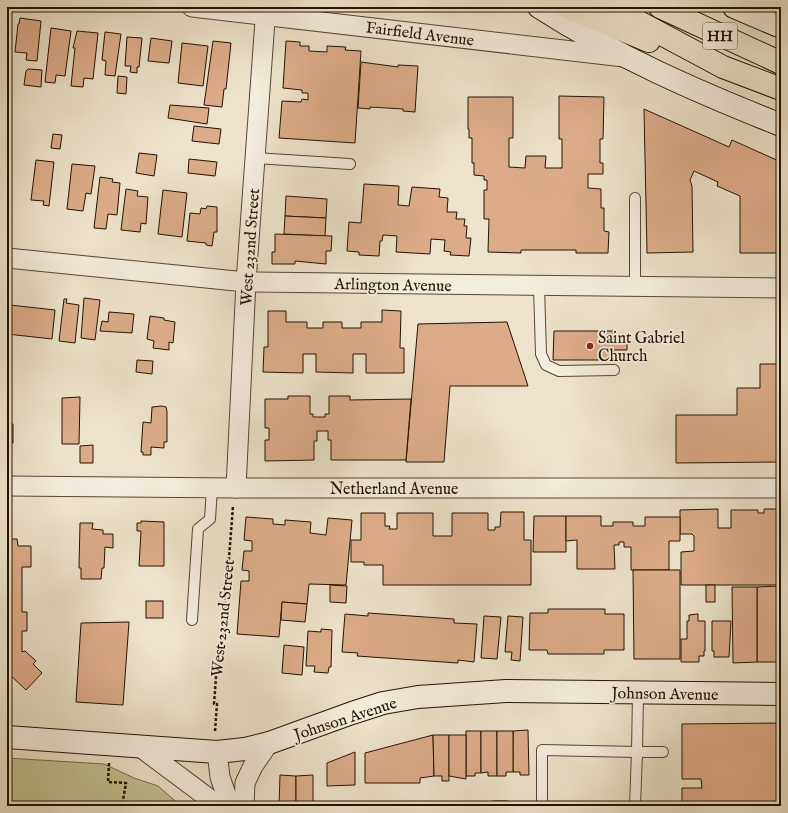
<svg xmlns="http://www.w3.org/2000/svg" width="788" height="813" viewBox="0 0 788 813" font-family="'IM FELL English',serif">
  <rect width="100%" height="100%" fill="#ede3ca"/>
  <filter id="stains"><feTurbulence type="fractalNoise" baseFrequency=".005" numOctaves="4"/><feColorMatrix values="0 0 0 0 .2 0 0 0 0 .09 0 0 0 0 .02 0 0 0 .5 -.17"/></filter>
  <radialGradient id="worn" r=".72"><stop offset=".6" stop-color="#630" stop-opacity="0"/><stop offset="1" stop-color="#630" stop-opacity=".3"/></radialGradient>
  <path fill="#c0c191" stroke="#726a48" d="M7,758l97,6 30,14 24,8 23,20h-174z"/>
  <g fill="#dcac8a" stroke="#241200">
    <path d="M20,18l21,3 -4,40 -11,-1 1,-7 -12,-1 3,-28h1z"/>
    <path d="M51,28l20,3 -6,45 -9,-1 -1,8 -10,-1z"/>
    <path d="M77,31l21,2 -5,46 -9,-1 -1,9 -12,-1 4,-38h-2z"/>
    <path d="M105,32l16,2 -6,42 -10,-1 1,-14 -4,-1z"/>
    <path d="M127,37l15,1 -3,29h-2v6l-7,-1 1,-6h-6z"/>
    <path d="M151,38l21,3 -3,22 -21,-2z"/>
    <path d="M213,41l18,2 -5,46h-2l-2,18 -18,-2z"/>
    <path d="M286,41l14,1v4h9v5l18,1v-6l19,1 -1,3 16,1 -6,92 -76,-5 3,-37 19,1 1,-3 6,1v-7h-6v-3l-19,-2z"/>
    <path d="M182,43l26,3 -5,40 -25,-3z"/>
    <path d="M361,62l37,5v-2l20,1 -3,46 -12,-1v-2l-33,-2v2l-12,-1z"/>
    <path d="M28,69l14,1 -1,17 -17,-2 2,-14z"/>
    <path d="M118,76l9,1 -1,17 -9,-1z"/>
    <path d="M559,96l45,1 -1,42h-3v24h3v11h-15v14l13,1v19h3v23l5,1 -1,21h-32v-3h-55v3l-33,-1 1,-33h-5v-29h3v-10h-3v-4l-10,-1v-12h-2v-25h-3v-9h-1v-32h45v41h-4v29l16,1 1,-12h20l-1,12h17v-29h-3z"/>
    <path d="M170,105l39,3 -2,16 -39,-6z"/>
    <path d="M644,109l85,38 3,-7 49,22v91h-41v-57l-23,-10 1,-4 -24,-11 -4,9 2,6 1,66 -46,1z"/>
    <path d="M194,126l27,3 -2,15 -27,-3z"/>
    <path d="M53,134l9,1 -2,14 -9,-1z"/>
    <path d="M139,153l18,2 -3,21 -18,-3z"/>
    <path d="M189,159l28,3 -2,14 -27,-3z"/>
    <path d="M36,160l18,2 -5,44 -6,-1 1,-4 -13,-1z"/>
    <path d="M72,164l23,2 -4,28 -5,-1 -3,18 -16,-2z"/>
    <path d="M100,177l13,2 -1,3 8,1 -3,32 -9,-1 -2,15 -12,-1z"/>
    <path d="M364,184l35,2 -1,19 11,1 3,-19 28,2 -1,8 9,1 -1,14h10l-1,7h9l-1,7h3l-1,12h5l-2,18 -19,-1 1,-3 -7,-1 1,-11 -14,-1 -1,15 -34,-2 1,-16 -14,-1 -1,6h-2l-1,15 -20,-1v-3l-12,-1 2,-29 12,1z"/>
    <path d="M126,189l12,2 -1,5 11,1 -2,27 -5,-1 -1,9 -19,-2z"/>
    <path d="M163,190l24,3 -5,44 -24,-3z"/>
    <path d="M286,196l41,3 -1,19 -41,-2z"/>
    <path d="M207,206l10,1v25h-3l-2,14 -6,-1v-2l-19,-2 3,-28 10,1 1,-6 5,1z"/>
    <path d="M285,216l41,2 -1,18 -41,-2z"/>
    <path d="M275,234l57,2 -1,15h-5v13l-31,-3v3h-23v-12h3z"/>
    <path d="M84,298l16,2 -5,40 -14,-2z"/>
    <path d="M64,299h3l-1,4 13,2 -4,38 -16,-2z"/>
    <path d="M10,305l45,5 -3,29 -45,-5z"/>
    <path d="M382,310l19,1 -1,37h4v25h-38v-19h-13v19l-37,-1v-18h-13v19l-40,-1 1,-25h4v-36h18v11h21v6h16v-6h19v6h19v-6h21z"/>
    <path d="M109,312l25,2 -2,19 -32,-2 2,-10 6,1z"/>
    <path d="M150,316l14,2v2l11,2 -2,21 -4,-1v8l-16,-2 1,-7 -7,-2z"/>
    <path d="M507,322l21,64h-78l-6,76h-38l12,-138z"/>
    <path d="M554,331h59v11h14v8h-14v10h-60z"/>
    <path d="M137,360l16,1 -1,13 -16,-2z"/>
    <path d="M760,364h21v98l-105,1v-48h61v-27h23z"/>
    <path d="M288,396h22v18h3v3h12v-3h4v-18h21v4l61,-1 -5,61h-75v-20h-3v-9h-11v10h-3v19l-49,1v-21h4v-12h-4v-29h23z"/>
    <path d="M80,397l-1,47h-17v-46z"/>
    <path d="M162,406l4,1 1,4v31h-3v6l-13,-1v8h-8v-3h-2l2,-30 8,1 1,-16z"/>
    <path d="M7,412h2v12h4v19h-6z"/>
    <path d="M93,445v18h-13v-17z"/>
    <path d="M718,509v19h13v-18h27v3h6v-4h17v24h-3v11h3v41h-100v-33l13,-1v-15l-2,-2h-12v-24z"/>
    <path d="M501,512h23v28h7v45h-148v-20h-19v-3h-13v-22h10v-27h24v13h5l-1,3h8v-16h36v23h19v-23h36v17h7v-3h5z"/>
    <path d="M534,516h32v36h-33z"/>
    <path d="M566,516h35v10h12v-4h20v4h12v-9h35v24h-11v29h-38v-23h-7v-5h-5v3h-5l1,24h-38v-29l-11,1z"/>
    <path d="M246,517l27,2v5l12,1v-5l26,2 -1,11 16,2 2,-17 24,2 -6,65 -37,-1 -2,20 -25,-2 -3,35 -42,-3 4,-53h8v-10l-7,-1 2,-19h8v-10l-8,-1z"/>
    <path d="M141,521l23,1v44h-25l2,-35h-4v-8h4z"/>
    <path d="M80,523h13l-1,6 11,1v4h10v14l-8,-1 -1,21h-2l-1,11h-20v-11h-2z"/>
    <path d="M7,539h10l1,7h13v21h-9v45h5v19h-5v21l3,-1 11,10 -3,3 9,9 -16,17 -18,-17 -1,1z"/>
    <path d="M633,570h47v89h-46z"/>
    <path d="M330,585l17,1 -1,17 -16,-1z"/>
    <rect x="706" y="585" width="9" height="17"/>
    <path d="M781,586v76h-24v-75z"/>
    <path d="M732,587h25v75l-24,1z"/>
    <rect x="146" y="601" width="17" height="17"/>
    <path d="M282,602l25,2 -2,18 -24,-2z"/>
    <path d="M548,609h57v5h19v36h-20v4h-56l-1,-4h-18l1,-37h18z"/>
    <path d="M368,613l86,6v4l23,1 -3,38 -16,-2v3l-101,-7 1,-3 -16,-1 3,-38 23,2z"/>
    <path d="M698,614v7h7v30h-1v5h-5v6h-18v-23h6v-18h2v-6z"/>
    <path d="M484,616l17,1 -4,42 -16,-1z"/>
    <path d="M508,616l15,1 -3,44 -9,-1 1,-8h-7z"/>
    <path d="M712,621h19l-2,36h-15v-6h-2z"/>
    <path d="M129,622l-6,83 -47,-3 5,-79z"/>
    <path d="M321,629l11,1 -1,37h-2l-1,6 -14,-1 1,-6h-9l2,-35 13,1z"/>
    <path d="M284,645l20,2 -2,28 -20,-2z"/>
    <path d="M781,723v83h-99v-18h20l-1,-9h-19v-55z"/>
    <path d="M528,730l1,45h-9v-3h-7v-41z"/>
    <path d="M466,731h15v42h-6v3h-9z"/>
    <path d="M481,731h16v45h-9v-4l-7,1z"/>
    <path d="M497,731h16v41h-7v4h-9z"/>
    <path d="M433,735l1,41 -14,2v5h-55v-30z"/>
    <path d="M433,735h16v46h-7v-5h-8z"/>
    <path d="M449,735h17v44l-17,-3z"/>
    <path d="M355,752v33l-28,1v-23z"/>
    <path d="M280,775l16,1v30h-17z"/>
    <path d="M313,775v31h-17v-30z"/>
    <rect x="493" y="801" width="15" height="5"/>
  </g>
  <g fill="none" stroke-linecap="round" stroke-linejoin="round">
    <defs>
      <g id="lane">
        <path d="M255,158l95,6"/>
        <path d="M539,286l2,68 5,11 13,6 55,-1"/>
        <path d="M635,287v-89"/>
        <path d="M192,620l6,-91 12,-10 2,-31"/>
        <path d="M542,806v-56l95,2 1,-59"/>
        <path d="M635,806l2,-54h26"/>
      </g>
      <g id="street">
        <path d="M192,7l432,50"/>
        <path d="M7,258l239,24 535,6"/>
        <path d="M7,486l229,2h545"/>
        <path d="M236,488l10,-206 20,-275"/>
        <path d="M140,747l79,59"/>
        <path d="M217,752l3,25 10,29"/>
        <path d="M244,806l1,-23 8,-17 16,-23"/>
      </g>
      <g id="secondary">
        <path d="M539,7c76,49 159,85 242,118"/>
        <path d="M734,7l47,20"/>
        <path d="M7,737l210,15 28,-3 24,-6 83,-30 31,-10 35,-6 88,-6 275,3"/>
      </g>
      <g id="highway">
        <path d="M567,7l82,34"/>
        <path d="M611,7l112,60 58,22"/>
        <path d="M660,7l121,56"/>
      </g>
    </defs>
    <use href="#lane" stroke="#564632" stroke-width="12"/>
    <use href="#street" stroke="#564632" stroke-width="21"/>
    <use href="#secondary" stroke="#241200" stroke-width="24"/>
    <use href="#highway" stroke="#241200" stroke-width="24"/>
    <g stroke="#241200" stroke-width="2.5" stroke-dasharray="3 2" stroke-linecap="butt">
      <path d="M215,731l2,-27h-3l3,-40 6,-28 10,-130"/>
      <path d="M109,763l-1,19 18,1 -4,23"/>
    </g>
    <use href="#lane" stroke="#f3eddd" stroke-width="10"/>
    <use href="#street" stroke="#f3eddd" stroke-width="19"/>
    <use href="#secondary" stroke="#f3eddd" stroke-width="22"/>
    <use href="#highway" stroke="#ede3ca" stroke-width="22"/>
  </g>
  <circle fill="#8f2418" stroke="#f3eddd" stroke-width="1.5" cx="590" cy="346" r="4"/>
  <g text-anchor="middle" stroke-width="3.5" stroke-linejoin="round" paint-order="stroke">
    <rect fill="#f3eddd" stroke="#625442" stroke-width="1" x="703" y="23" width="34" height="26" rx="3"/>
    <g font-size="15" font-weight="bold" fill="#241200">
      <text x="720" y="41">HH</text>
    </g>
    <g font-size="16" fill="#241200" stroke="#f3eddd">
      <text transform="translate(420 33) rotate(7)" y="6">Fairfield Avenue</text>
      <text transform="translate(249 247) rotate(-86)" y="6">West 232nd Street</text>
      <text transform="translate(393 284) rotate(1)" y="6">Arlington Avenue</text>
      <text x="394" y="494">Netherland Avenue</text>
      <text transform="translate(222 618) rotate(-84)" y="6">West 232nd Street</text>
      <text transform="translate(665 693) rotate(1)" y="6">Johnson Avenue</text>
      <text transform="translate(345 718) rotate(-18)" y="6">Johnson Avenue</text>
    </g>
    <g font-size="16" fill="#241200" stroke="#f3eddd" text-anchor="start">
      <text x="598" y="343">Saint Gabriel<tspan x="598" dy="18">Church</tspan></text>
    </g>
  </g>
  <rect width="788" height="813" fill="none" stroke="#ede3ca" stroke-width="24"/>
  <rect x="8" y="8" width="772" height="797" fill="none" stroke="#241200" stroke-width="2"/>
  <rect x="12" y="12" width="764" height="789" fill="none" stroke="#241200"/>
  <rect width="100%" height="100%" filter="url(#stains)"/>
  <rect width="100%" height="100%" fill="url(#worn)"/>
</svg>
